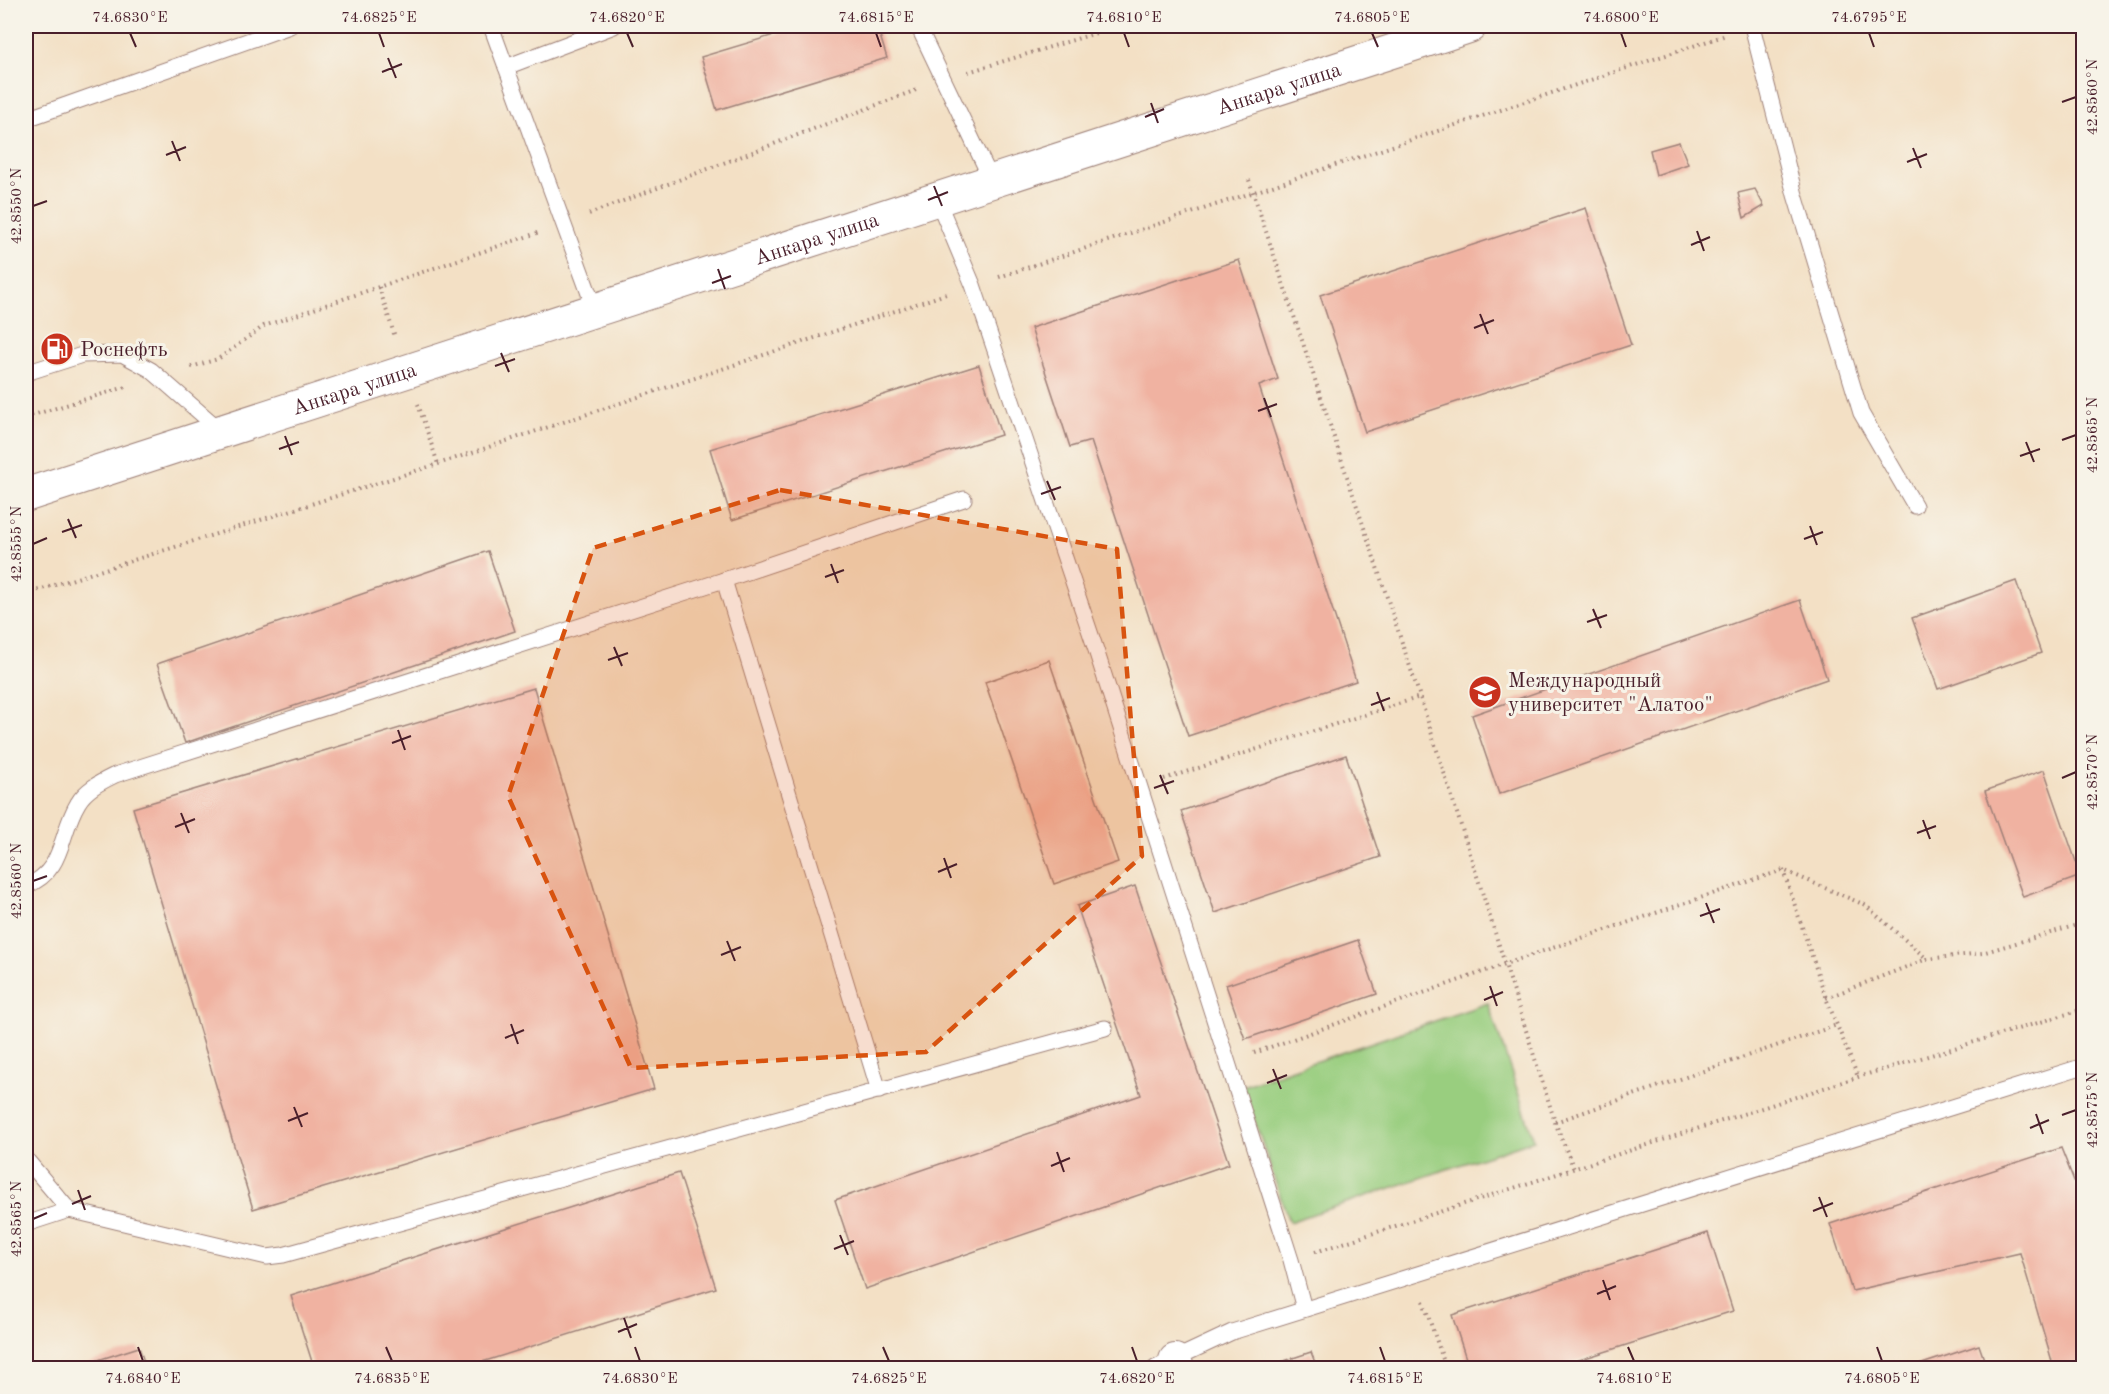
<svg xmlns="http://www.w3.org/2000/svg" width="2109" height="1394" viewBox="0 0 2109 1394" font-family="'Old Standard TT',serif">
  <rect width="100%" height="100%" fill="#f7f3e8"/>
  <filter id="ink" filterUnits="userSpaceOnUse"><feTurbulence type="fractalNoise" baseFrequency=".0167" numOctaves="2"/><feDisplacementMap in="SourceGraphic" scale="12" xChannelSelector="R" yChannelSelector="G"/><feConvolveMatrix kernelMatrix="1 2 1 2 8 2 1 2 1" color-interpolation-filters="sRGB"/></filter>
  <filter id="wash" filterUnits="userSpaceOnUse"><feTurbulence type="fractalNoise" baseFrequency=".008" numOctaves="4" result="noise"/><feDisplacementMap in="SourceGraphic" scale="24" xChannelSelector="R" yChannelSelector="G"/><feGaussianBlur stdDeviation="1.35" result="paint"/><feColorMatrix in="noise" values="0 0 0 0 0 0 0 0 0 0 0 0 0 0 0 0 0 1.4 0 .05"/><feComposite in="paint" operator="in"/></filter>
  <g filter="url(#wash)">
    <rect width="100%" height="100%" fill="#f3e0c5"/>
    <path fill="#99ce7f" stroke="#727655" stroke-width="1.5" d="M1488,1003l46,137 -245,82 -46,-136z"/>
    <g id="blocks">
      <g fill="#f0b2a1">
        <path d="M804,26h73l10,32 -170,52 -16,-53z"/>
        <path d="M1679,142l9,22 -32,11 -6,-25z"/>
        <path d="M1755,189l9,17 -20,12 -6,-25z"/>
        <path d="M1586,208l45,137 -266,87 -45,-137z"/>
        <path d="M1239,260l39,119 -19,7 97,295 -168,55 -97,-295 -21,6 -39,-119z"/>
        <path d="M979,365l22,70 -269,85 -22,-71z"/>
        <path d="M488,551l27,80 -330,112 -28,-79z"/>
        <path d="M2016,581l25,72 -103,36 -26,-71z"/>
        <path d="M1800,600l27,79 -328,115 -27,-79z"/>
        <path d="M1049,660l69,202 -64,22 -69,-202z"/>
        <path d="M534,688l120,401 -401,120 -120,-401z"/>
        <path d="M1346,755l34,102 -165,56 -34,-102z"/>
        <path d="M2044,770l37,106 -58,21 -38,-106z"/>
        <path d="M1135,886l94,278 -364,125 -30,-89 306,-105 -64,-189z"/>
        <path d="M1358,940l19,54 -132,45 -19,-54z"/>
        <path d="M2061,1148l23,58v162h-30l-34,-115 -168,38 -22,-67z"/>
        <path d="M679,1173l37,115 -253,80h-149l-23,-72z"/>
        <path d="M1708,1233l25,78 -179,57h-85l-17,-53z"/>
        <path d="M1979,1345l8,23h-77z"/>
        <path d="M139,1347l7,21h-73z"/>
        <path d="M1311,1352l6,16h-54z"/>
      </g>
    </g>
  </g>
  <g filter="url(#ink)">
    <use href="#blocks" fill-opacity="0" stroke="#9e8078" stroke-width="1.5"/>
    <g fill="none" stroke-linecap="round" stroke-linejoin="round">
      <defs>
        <g id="service">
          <path d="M491,26l104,284"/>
          <path d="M918,26l74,155"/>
          <path d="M1752,26l43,169 66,218 54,93"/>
          <path d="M506,67l108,-41"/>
          <path d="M26,115l9,1 255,-90"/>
          <path d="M937,199l36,86 123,365 195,610 13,49"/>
          <path d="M26,373l56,-18 40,-1 29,16 70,61"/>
          <path d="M724,580l155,511"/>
          <path d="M26,886c39,-15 33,-52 52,-83 8,-14 23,-21 37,-28l609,-195 240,-81"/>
          <path d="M26,1159l43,51 198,47 16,-2 822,-227"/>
          <path d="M26,1224l43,-14"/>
          <path d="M1155,1368l77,-36 852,-266"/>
        </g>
        <path id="minor" d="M1175,1360l3,8"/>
        <g id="secondary">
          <path id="s1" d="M26,495l1444,-469"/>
        </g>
      </defs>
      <use href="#service" stroke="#9e8078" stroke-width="17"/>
      <use href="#minor" stroke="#9e8078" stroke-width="34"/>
      <use href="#secondary" stroke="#9e8078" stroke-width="35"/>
      <g stroke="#9e8078" stroke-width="4" stroke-dasharray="1.5 4.5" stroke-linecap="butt">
        <path d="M968,72l151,-46"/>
        <path d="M1249,180l171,517 85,267 278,-94 82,35 62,54"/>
        <path d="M589,214l330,-125"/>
        <path d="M999,277l727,-242"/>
        <path d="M379,287l16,50"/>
        <path d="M191,367l27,-8 46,-33 276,-94"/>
        <path d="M418,404l20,60"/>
        <path d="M26,417l100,-30"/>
        <path d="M26,594l412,-130 511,-171"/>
        <path d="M1164,779l256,-82"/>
        <path d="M1783,870l43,128 32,79"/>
        <path d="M1826,998l101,-39 55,-6 102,-30"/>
        <path d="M1254,1053l251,-89 50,158 19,47"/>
        <path d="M1555,1122l282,-97"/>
        <path d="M1315,1252l543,-175 226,-68"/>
        <path d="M1423,1301l23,67"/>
      </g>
      <use href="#service" stroke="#fff" stroke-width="15"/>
      <use href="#minor" stroke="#fff" stroke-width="32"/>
      <use href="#secondary" stroke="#fff" stroke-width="33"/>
    </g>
  </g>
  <path fill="#d8530f" fill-opacity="0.2" stroke="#d8530f" stroke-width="4.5" stroke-dasharray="12 8" stroke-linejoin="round" d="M780,490l337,59 25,307 -216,196 -295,16 -123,-272 85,-248z"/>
  <path fill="none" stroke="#4a1f2b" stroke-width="2" d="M130,33l6,14M379,33l5,14M627,33l6,14M876,33l5,14M1124,33l5,14M1372,33l6,14M1621,33l5,14M1869,33l5,14M388,58l8,20M382,72l20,-8M2062,102l14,-5M1151,103l7,20M1145,117l19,-8M172,141l8,20M1913,148l8,20M166,155l20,-8M1907,162l20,-8M934,186l8,20M928,200l20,-8M33,206l14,-5M1697,231l7,20M1691,245l19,-8M718,269l7,20M712,283l19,-7M1480,314l8,20M1474,328l20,-8M501,353l8,19M495,366l20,-7M1264,398l7,19M1258,411l19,-7M285,436l7,19M2062,440l14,-5M2026,442l8,20M279,449l20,-7M2020,456l20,-7M1047,481l8,19M1041,494l20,-7M68,519l8,19M1810,526l7,19M62,532l20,-7M1804,539l19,-7M33,544l14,-6M831,564l7,19M825,577l19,-7M1593,609l8,19M1587,622l20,-7M614,647l8,19M608,660l20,-7M1377,692l7,19M1371,705l19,-7M398,730l7,20M392,743l19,-7M1160,775l8,19M2062,778l14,-6M1154,788l20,-7M181,813l8,20M1923,820l7,19M175,827l20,-8M1917,833l19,-7M944,858l7,20M938,872l19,-8M33,881l14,-5M1706,903l8,20M1700,916l20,-7M727,941l8,20M721,955l20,-8M1490,986l7,20M1484,1000l19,-8M511,1024l7,20M505,1038l19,-8M1273,1069l8,20M1267,1083l20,-8M294,1107l8,20M2036,1114l7,20M2062,1115l14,-5M288,1121l20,-8M2030,1128l19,-8M1057,1152l7,20M1051,1166l19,-8M78,1190l7,20M1819,1197l8,20M72,1204l19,-8M1813,1211l20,-8M33,1219l14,-6M840,1235l8,20M834,1249l20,-8M1603,1280l7,20M1597,1294l19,-8M624,1318l7,20M618,1332l19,-8M138,1347l5,14M386,1347l6,14M635,1347l5,14M883,1347l6,14M1132,1347l5,14M1380,1347l5,14M1628,1347l6,14M1877,1347l5,14"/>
  <defs>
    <symbol id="fuel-disc" viewBox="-11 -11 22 22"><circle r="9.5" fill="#c8321e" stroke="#f7f3e8"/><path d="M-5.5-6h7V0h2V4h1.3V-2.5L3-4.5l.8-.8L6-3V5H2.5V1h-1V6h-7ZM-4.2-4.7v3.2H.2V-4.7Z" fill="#fff"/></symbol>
    <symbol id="university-disc" viewBox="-11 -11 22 22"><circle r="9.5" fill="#c8321e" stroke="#f7f3e8"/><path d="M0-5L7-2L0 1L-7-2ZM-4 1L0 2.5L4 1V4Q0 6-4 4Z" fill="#fff"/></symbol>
  </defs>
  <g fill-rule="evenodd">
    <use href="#fuel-disc" x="38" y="330" width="38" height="38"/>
    <use href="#university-disc" x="1466" y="673" width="38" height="38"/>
  </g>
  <g text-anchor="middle" stroke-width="6" stroke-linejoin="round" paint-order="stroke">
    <g font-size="21" fill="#4a1f2b" stroke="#f7f3e8">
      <text dy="7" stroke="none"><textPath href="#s1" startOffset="1317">Анкара улица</textPath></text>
      <text dy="7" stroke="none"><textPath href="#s1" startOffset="831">Анкара улица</textPath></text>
      <text dy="7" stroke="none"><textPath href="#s1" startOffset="345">Анкара улица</textPath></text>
    </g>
    <g font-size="21" fill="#4a1f2b" stroke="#f7f3e8" text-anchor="start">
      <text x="80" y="356">Роснефть</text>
      <text x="1508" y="687">Международный<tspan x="1508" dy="24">университет "Алатоо"</tspan></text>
    </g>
  </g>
  <rect width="2109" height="1394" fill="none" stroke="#f7f3e8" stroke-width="66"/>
  <rect x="33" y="33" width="2043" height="1328" fill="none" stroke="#4a1f2b" stroke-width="2"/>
  <g font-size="15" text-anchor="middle" fill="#4a1f2b">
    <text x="130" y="22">74.6830°E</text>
    <text x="379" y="22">74.6825°E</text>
    <text x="627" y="22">74.6820°E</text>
    <text x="876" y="22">74.6815°E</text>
    <text x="1124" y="22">74.6810°E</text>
    <text x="1372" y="22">74.6805°E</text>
    <text x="1621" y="22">74.6800°E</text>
    <text x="1869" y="22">74.6795°E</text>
    <text transform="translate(2092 97) rotate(-90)" y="5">42.8560°N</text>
    <text transform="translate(16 206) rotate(-90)" y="5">42.8550°N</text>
    <text transform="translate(2092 435) rotate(-90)" y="5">42.8565°N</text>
    <text transform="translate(16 544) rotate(-90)" y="5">42.8555°N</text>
    <text transform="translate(2092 772) rotate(-90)" y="5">42.8570°N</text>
    <text transform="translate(16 881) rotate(-90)" y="5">42.8560°N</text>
    <text transform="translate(2092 1110) rotate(-90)" y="5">42.8575°N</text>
    <text transform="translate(16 1219) rotate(-90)" y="5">42.8565°N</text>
    <text x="143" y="1383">74.6840°E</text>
    <text x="392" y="1383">74.6835°E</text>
    <text x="640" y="1383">74.6830°E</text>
    <text x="889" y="1383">74.6825°E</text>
    <text x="1137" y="1383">74.6820°E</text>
    <text x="1385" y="1383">74.6815°E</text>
    <text x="1634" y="1383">74.6810°E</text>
    <text x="1882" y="1383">74.6805°E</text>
  </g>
</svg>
